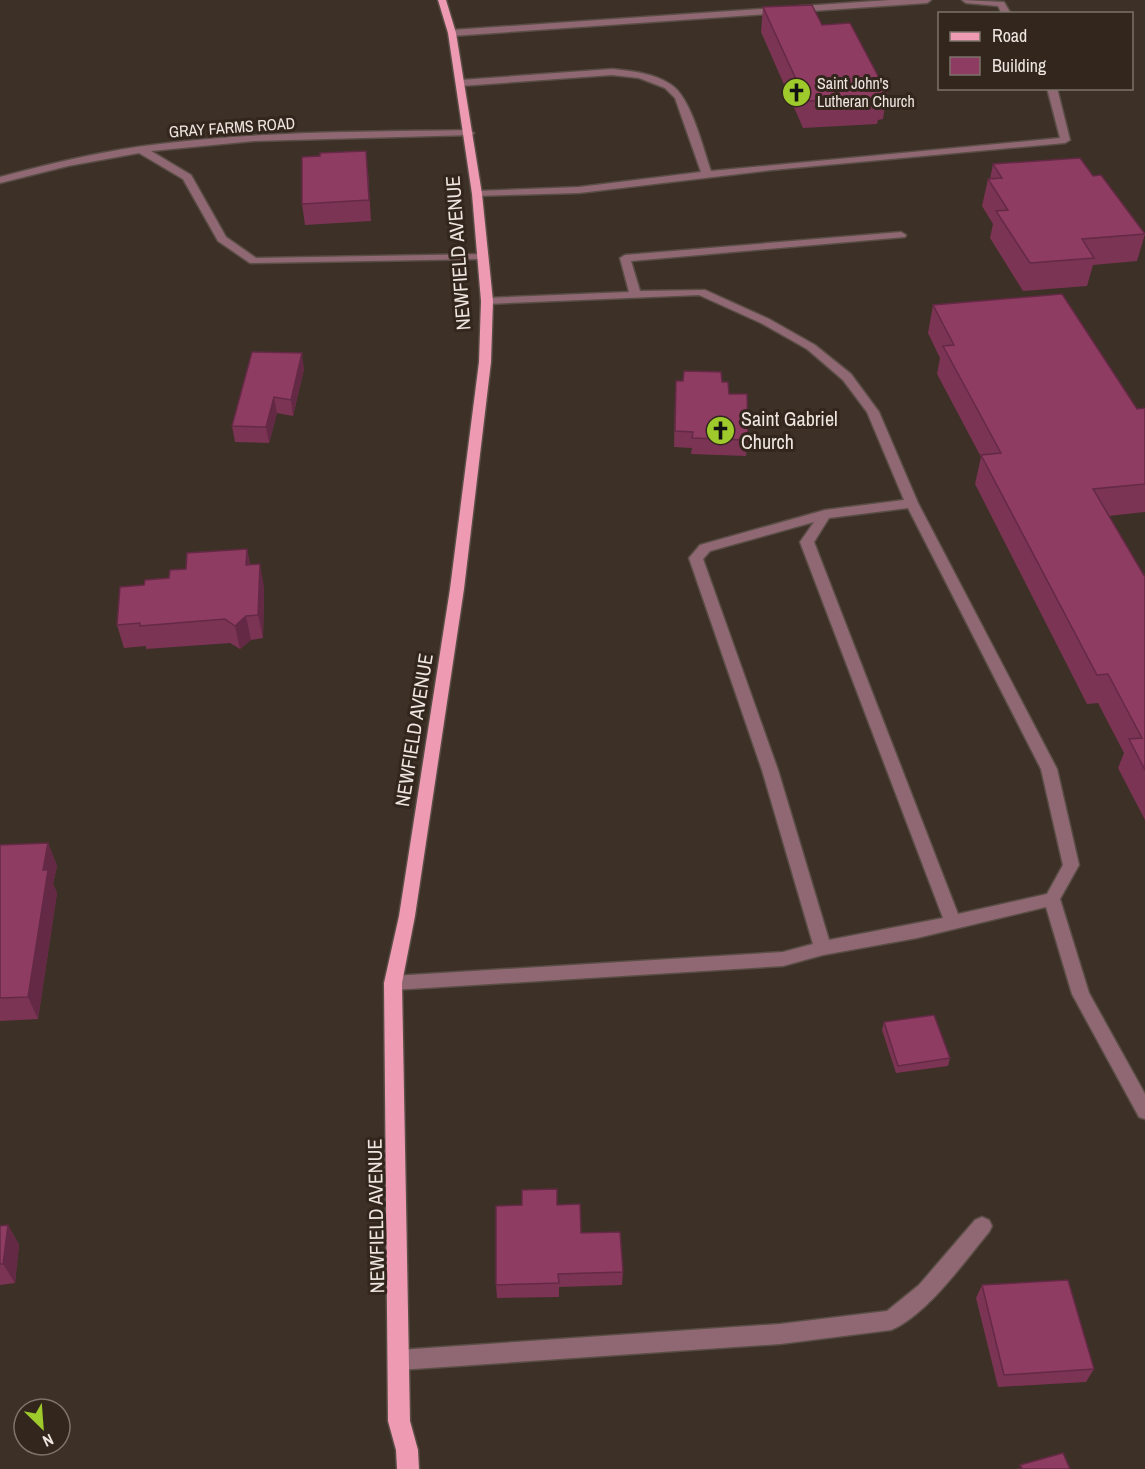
<svg xmlns="http://www.w3.org/2000/svg" width="1145" height="1469" viewBox="0 0 1145 1469" font-family="'Archivo Narrow',sans-serif">
  <rect width="100%" height="100%" fill="#3d3027"/>
  <g fill="none" stroke-linecap="round" stroke-linejoin="round">
    <defs>
      <g id="minor">
        <path d="M890,0h41l-4,3 -475,33 -4,-3 4,-3z"/>
        <path d="M962,0l42,2 7,12h-9l-4,-8 -32,-3z"/>
        <path d="M612,69c20,2 41,4 58,15 21,12 33,65 41,87l349,-33 -13,-50h10l13,52 -5,3 -293,27 -193,23 -106,3 -1,-2 5,-3 102,-4 122,-15 -26,-74 -10,-10 -26,-10 -27,-3 -151,11 -5,-3 5,-3z"/>
        <path d="M469,130l5,3 -2,2 -218,6 -103,10 40,24 35,62 30,21 231,-4 1,2 -5,3 -233,4 -32,-22 -35,-62 -44,-26 -71,13 -68,17v-6c53,-14 106,-27 160,-33 102,-13 206,-12 309,-14z"/>
        <path d="M901,232l5,3 -1,2 -274,24 9,30 65,-1 64,29 46,26 36,29 28,38 39,91 139,266 22,96 -19,34 29,94 56,101v25l-6,-2 -67,-123 -26,-87 -129,31 -94,17 -40,11 -390,24 -6,-2 -3,-5 3,-5 6,-2 390,-24 30,-8 -51,-174 -73,-212 11,-13 125,-35 79,-10 -37,-88 -24,-32 -36,-31 -46,-26 -62,-28 -212,9 -6,-3 6,-3 142,-6 -9,-34 5,-3zM908,508l133,261 22,96 -16,29 -89,20 -144,-372 15,-24zM814,522l-14,20 143,376 -114,22 -51,-170 -75,-211 7,-8z"/>
        <path d="M982,1217l7,3 3,6 -3,6c-25,30 -62,83 -98,98l-111,14 -381,26 -7,-3 -3,-7 3,-7 7,-3 381,-26 107,-13 32,-26 56,-65z"/>
      </g>
      <path id="major" d="M438,0h8l10,33 26,161 11,107 -2,61 -27,227 -49,327 -13,67 8,438 8,29 1,19h-22l-1,-19 -8,-29 -4,-438 15,-67 51,-327 29,-227 2,-61 -9,-107 -24,-161z"/>
    </defs>
    <use href="#minor" stroke="#594d45" stroke-width="3"/>
    <use href="#major" stroke="#594d45" stroke-width="3"/>
    <use href="#minor" fill="#906873" fill-rule="evenodd"/>
    <use href="#major" fill="#ed9ab2" fill-rule="evenodd"/>
  </g>
  <g fill="#7b3454">
    <path d="M763,7l59,18 65,68 -4,26 -5,1 -1,4 -74,4 -42,-96z"/>
    <path d="M993,164l100,12 52,58 -8,27 -44,4 -6,21 -64,5 -33,-53 3,-14 -11,-18 6,-27h2z"/>
    <path d="M368,172l3,49 -66,4 -3,-21z"/>
    <path d="M933,305l204,104 8,-1v104l-37,4 37,61v243l-27,-52 6,-15 -26,-50 -11,1 -112,-220 6,-27 -44,-83 3,-16 -12,-25z"/>
    <path d="M304,369l-11,47 -16,-3 -8,30 -34,-1 -3,-16z"/>
    <path d="M684,371l38,11 7,12 19,46 -2,16 -55,-2 1,-6 -18,-1 1,-50 8,-16z"/>
    <path d="M247,549l3,15 14,23 -1,51 -12,2 -11,9 -10,-6 -84,6v-3l-22,2 -7,-23 27,-40 25,-7 17,-9z"/>
    <path d="M48,843l9,23 -4,18 4,9 -19,126 -38,2v-176z"/>
    <path d="M884,1022l66,36 -2,8 -52,7 -14,-43z"/>
    <path d="M557,1205l24,28 42,39 -1,13 -63,2v10l-62,1 -1,-13z"/>
    <path d="M8,1225l11,20 -4,38 -15,2v-59z"/>
    <path d="M982,1285l112,84 -8,13 -88,5 -22,-89z"/>
  </g>
  <g fill="#642a45">
    <path d="M302,353l2,16 -11,47 -2,-16z"/>
    <path d="M274,397l3,16 -8,30 -3,-16z"/>
    <path d="M247,549l4,23 -5,-7z"/>
    <path d="M260,564l4,23 -1,51 -5,-23z"/>
    <path d="M246,616l5,24 -11,9 -5,-23z"/>
    <path d="M48,843l9,23 -4,18 4,9 -19,126 -10,-22 15,-127z"/>
    <path d="M8,1225l11,20 -4,38 -12,-19z"/>
  </g>
  <g fill="#8f3c62" stroke="#642a45" stroke-width="1.5">
    <path d="M812,5l10,20 28,-2 37,70 -8,1 2,4 -75,3 -43,-94z"/>
    <path d="M366,151l3,49 -67,4v-47l18,-1v-3z"/>
    <path d="M1080,158l13,18 8,-1 44,59 -63,5 12,19 -64,5 -34,-52 12,-1 -20,-31 14,-1 -9,-14z"/>
    <path d="M1062,294l75,115 8,-1v76l-52,5 52,88v193l-16,-31 13,-1 -34,-64 -11,1 -116,-220 20,-2 -58,-107 11,-1 -21,-40z"/>
    <path d="M252,352l50,1 -11,47 -17,-3 -8,30 -34,-1z"/>
    <path d="M684,371l37,1 1,10h6l1,12h18l1,46 -56,-2 1,-6 -18,-1 1,-50h7z"/>
    <path d="M247,549l-1,16 14,-1 -2,51 -12,1 -11,10 -10,-7 -85,7v-3l-23,2 3,-38 24,-2 1,-5 24,-2 1,-8 16,-1 1,-16z"/>
    <path d="M48,843l-5,27h5l-20,127 -28,1v-153z"/>
    <path d="M934,1015l16,43 -52,8 -14,-44z"/>
    <path d="M557,1189v16l23,-1 1,29 39,-1 3,40 -65,2 1,9 -63,2v-79l26,-1v-15z"/>
    <path d="M8,1225l-5,39h-3v-38z"/>
    <path d="M1068,1280l26,89 -90,6 -22,-90z"/>
    <path d="M1063,1453l7,16h-52l4,-1 -2,-3z"/>
  </g>
  <defs>
    <symbol id="church-disc" viewBox="-11 -11 22 22"><circle r="9.5" fill="#9fca2c" stroke="#32261d"/><path d="M-1.2-6h2.4v3.5h3.3v2.4h-3.3V6h-2.4V-.1h-3.3v-2.4h3.3Z" fill="#111"/></symbol>
  </defs>
  <g fill-rule="evenodd">
    <use href="#church-disc" x="780" y="76" width="33" height="33"/>
    <use href="#church-disc" x="704" y="414" width="33" height="33"/>
  </g>
  <g text-anchor="middle" stroke-width="6" stroke-linejoin="round" paint-order="stroke">
    <g font-size="16" fill="#efe6e1" stroke="#32261d" text-anchor="start">
      <text x="817" y="89">Saint John's<tspan x="817" dy="18">Lutheran Church</tspan></text>
    </g>
    <g font-size="16" fill="#efe6e1" stroke="#32261d">
      <text transform="translate(232 127) rotate(-4)" y="6">GRAY FARMS ROAD</text>
    </g>
    <g font-size="20" fill="#efe6e1" stroke="#32261d">
      <text transform="translate(458 253) rotate(-94)" y="7">NEWFIELD AVENUE</text>
      <text transform="translate(414 730) rotate(-81)" y="7">NEWFIELD AVENUE</text>
      <text transform="translate(376 1216) rotate(-91)" y="7">NEWFIELD AVENUE</text>
    </g>
    <g font-size="20" fill="#efe6e1" stroke="#32261d" text-anchor="start">
      <text x="741" y="426">Saint Gabriel<tspan x="741" dy="23">Church</tspan></text>
    </g>
  </g>
  <rect x="938" y="12" width="195" height="78" fill="#32261d" stroke="#7e736b" stroke-width="1.5"/>
  <rect x="950" y="32" width="30" height="9" fill="#ed9ab2" stroke="#7e736b" stroke-width="1.5"/>
  <text x="992" y="42" font-size="18" fill="#efe6e1">Road</text>
  <rect x="950" y="57" width="30" height="18" fill="#8f3c62" stroke="#7e736b" stroke-width="1.5"/>
  <text x="992" y="72" font-size="18" fill="#efe6e1">Building</text>
  <g transform="translate(42 1427) rotate(155)"><circle r="28" fill="#32261d" stroke="#7e736b" stroke-width="1.5"/>
  <path d="M0-4.5L10 22L0 15L-10 22Z" fill="#9fca2c"/>
  <text y="-9" font-size="16" font-weight="bold" text-anchor="middle" fill="#efe6e1">N</text>
  </g>
</svg>
